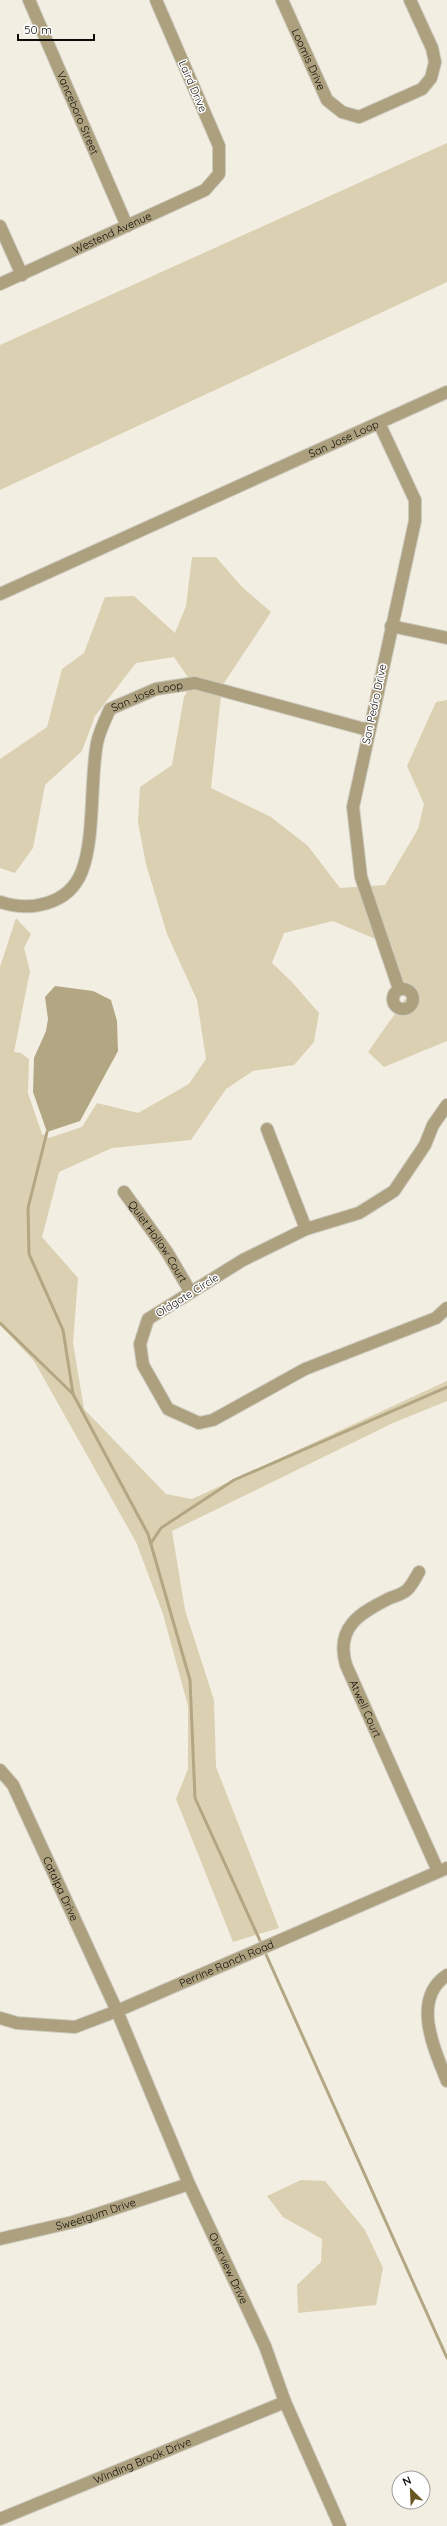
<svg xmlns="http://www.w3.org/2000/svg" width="447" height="2526" viewBox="0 0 447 2526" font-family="Quicksand,sans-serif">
  <rect width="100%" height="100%" fill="#f2eee2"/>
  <g fill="#dbd0b1">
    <path d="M447,143v139l-447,208v-145z"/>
    <path d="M192,557h24l25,29 30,26 -49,74 -11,102 60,29 37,29 32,42 45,-3 33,-56 6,-25 -17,-38 29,-64 11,-2v341l-63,26 -16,-15 38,-54 -14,-52 -59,-25 -49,12 -12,30 20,19 27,31 -5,29 -20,23 -41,6 -27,18 -35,51 -79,8 -53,24 -17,65 36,41 -5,65 11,66 82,85 26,5 255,-118v20l-54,22 -221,108 13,79 29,90 2,67 63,161 -46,14 -57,-143 12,-30v-63l-25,-92 -27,-72 -102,-181 -34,-36v-358l16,-49 15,16 -7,14 6,23 -16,81 7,1 8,6 -1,34 14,41 7,4 33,-11 15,-24 41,10 51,-29 17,-25 -9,-59 -30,-66 -21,-70 -8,-42 2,-35 32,-22 12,-68 8,-14 -18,-26 -38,6 -41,53 -13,35 -37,34 -12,63 -18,25 -15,-5v-109l47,-32 15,-58 22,-16 21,-56 29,-1 41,37 11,-27z"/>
    <path d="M301,2180l24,1 40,49 18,38 -7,37 -78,8 -1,-28 24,-23 1,-23 -39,-22 -16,-21z"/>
  </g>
  <path fill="#b3a683" d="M55,986l38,5 18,9 6,21 1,30 -38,70 -33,11 -14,-40 1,-34 12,-27 2,-12 -3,-22z"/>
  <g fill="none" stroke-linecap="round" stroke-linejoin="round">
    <g stroke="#b3a683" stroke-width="3">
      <path d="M47,1132l-19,76 1,46 34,76 10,64"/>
      <path d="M0,1323l73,71 75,140 42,146 5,118 67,147"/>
      <path d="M151,1543l10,-15 73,-48 213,-93"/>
      <path d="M264,1950l183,408"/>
    </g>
    <defs>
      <g id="minor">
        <path id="s1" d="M29,0l98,226"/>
        <path id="s2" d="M282,0l45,100 15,12 17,5 63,-28 9,-11 4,-16 -3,-14 -22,-48"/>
        <path d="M0,226l22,49"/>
        <path id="s3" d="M0,284l205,-94 14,-16v-28l-63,-146"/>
        <path d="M379,423l36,77v21l-62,286 8,70 38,112"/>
        <path id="s4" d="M0,594l447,-202"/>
        <path d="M391,626l56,12"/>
        <path id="s5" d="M0,902c30,10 69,3 82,-31 13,-34 8,-91 15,-128 2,-11 8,-23 13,-34l46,-20 39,-6 173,47"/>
        <circle cx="403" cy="999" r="10"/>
        <path d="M447,1105l-14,20 -8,20 -31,46 -35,22 -53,16 -63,31 -95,59 -8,25 3,21 25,44 31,14 14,-3 92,-51 131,-51 11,-10"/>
        <path d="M267,1129l39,100"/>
        <path id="s6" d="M124,1192l43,60 23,39"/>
        <path id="s7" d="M419,1572c-3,5 -7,13 -12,18 -4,4 -12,6 -17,8 -30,15 -55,29 -44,67l92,206"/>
        <path id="s8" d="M0,1770l13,15 104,226 72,173 76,162 20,56 55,124"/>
        <path d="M447,1975c-36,24 -13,74 0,106"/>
        <path id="s9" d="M0,2018l17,5 58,4 42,-16 330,-143"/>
        <path id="s10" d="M0,2239l73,-17 116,-38"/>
        <path id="s11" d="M0,2519l285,-117"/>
      </g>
    </defs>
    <use href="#minor" stroke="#cdcabf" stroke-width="14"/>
    <use href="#minor" stroke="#ada07e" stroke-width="12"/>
  </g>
  <g text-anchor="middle" stroke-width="3" stroke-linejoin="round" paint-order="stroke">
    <g font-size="11" fill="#0d0b07" stroke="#fff">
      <text dy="4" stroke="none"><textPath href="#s2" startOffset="65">Loomis Drive</textPath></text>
      <text transform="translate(193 86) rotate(67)" y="4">Laird Drive</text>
      <text dy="4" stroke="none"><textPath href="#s1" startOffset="123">Vanceboro Street</textPath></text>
      <text dy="4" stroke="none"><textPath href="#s3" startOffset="123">Westend Avenue</textPath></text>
      <text dy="4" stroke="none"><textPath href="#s4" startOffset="377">San Jose Loop</textPath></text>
      <text dy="4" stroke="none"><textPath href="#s5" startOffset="302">San Jose Loop</textPath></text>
      <text transform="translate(374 704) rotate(-78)" y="4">San Pedro Drive</text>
      <text dy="4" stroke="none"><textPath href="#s6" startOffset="60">Quiet Hollow Court</textPath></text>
      <text transform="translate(187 1295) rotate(-32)" y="4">Oldgate Circle</text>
      <text dy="4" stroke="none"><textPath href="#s7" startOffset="178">Atwell Court</textPath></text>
      <text dy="4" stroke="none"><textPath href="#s8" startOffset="134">Catalpa Drive</textPath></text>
      <text dy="4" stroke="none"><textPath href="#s9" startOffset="240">Perrine Ranch Road</textPath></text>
      <text dy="4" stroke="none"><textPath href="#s10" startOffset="99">Sweetgum Drive</textPath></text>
      <text dy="4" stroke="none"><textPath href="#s8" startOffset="549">Overview Drive</textPath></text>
      <text dy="4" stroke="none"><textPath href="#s11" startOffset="154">Winding Brook Drive</textPath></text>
    </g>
  </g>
  <g transform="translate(411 2490) rotate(336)"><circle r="19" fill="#ffffff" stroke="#9e9d9c"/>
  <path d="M0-3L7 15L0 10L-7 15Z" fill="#685725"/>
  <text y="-6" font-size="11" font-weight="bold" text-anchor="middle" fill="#0d0b07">N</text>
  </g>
  <path d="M18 34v6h76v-6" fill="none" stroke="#0d0b07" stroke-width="2"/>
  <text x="24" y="34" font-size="12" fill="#0d0b07" stroke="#ffffff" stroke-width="3" paint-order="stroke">50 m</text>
</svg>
